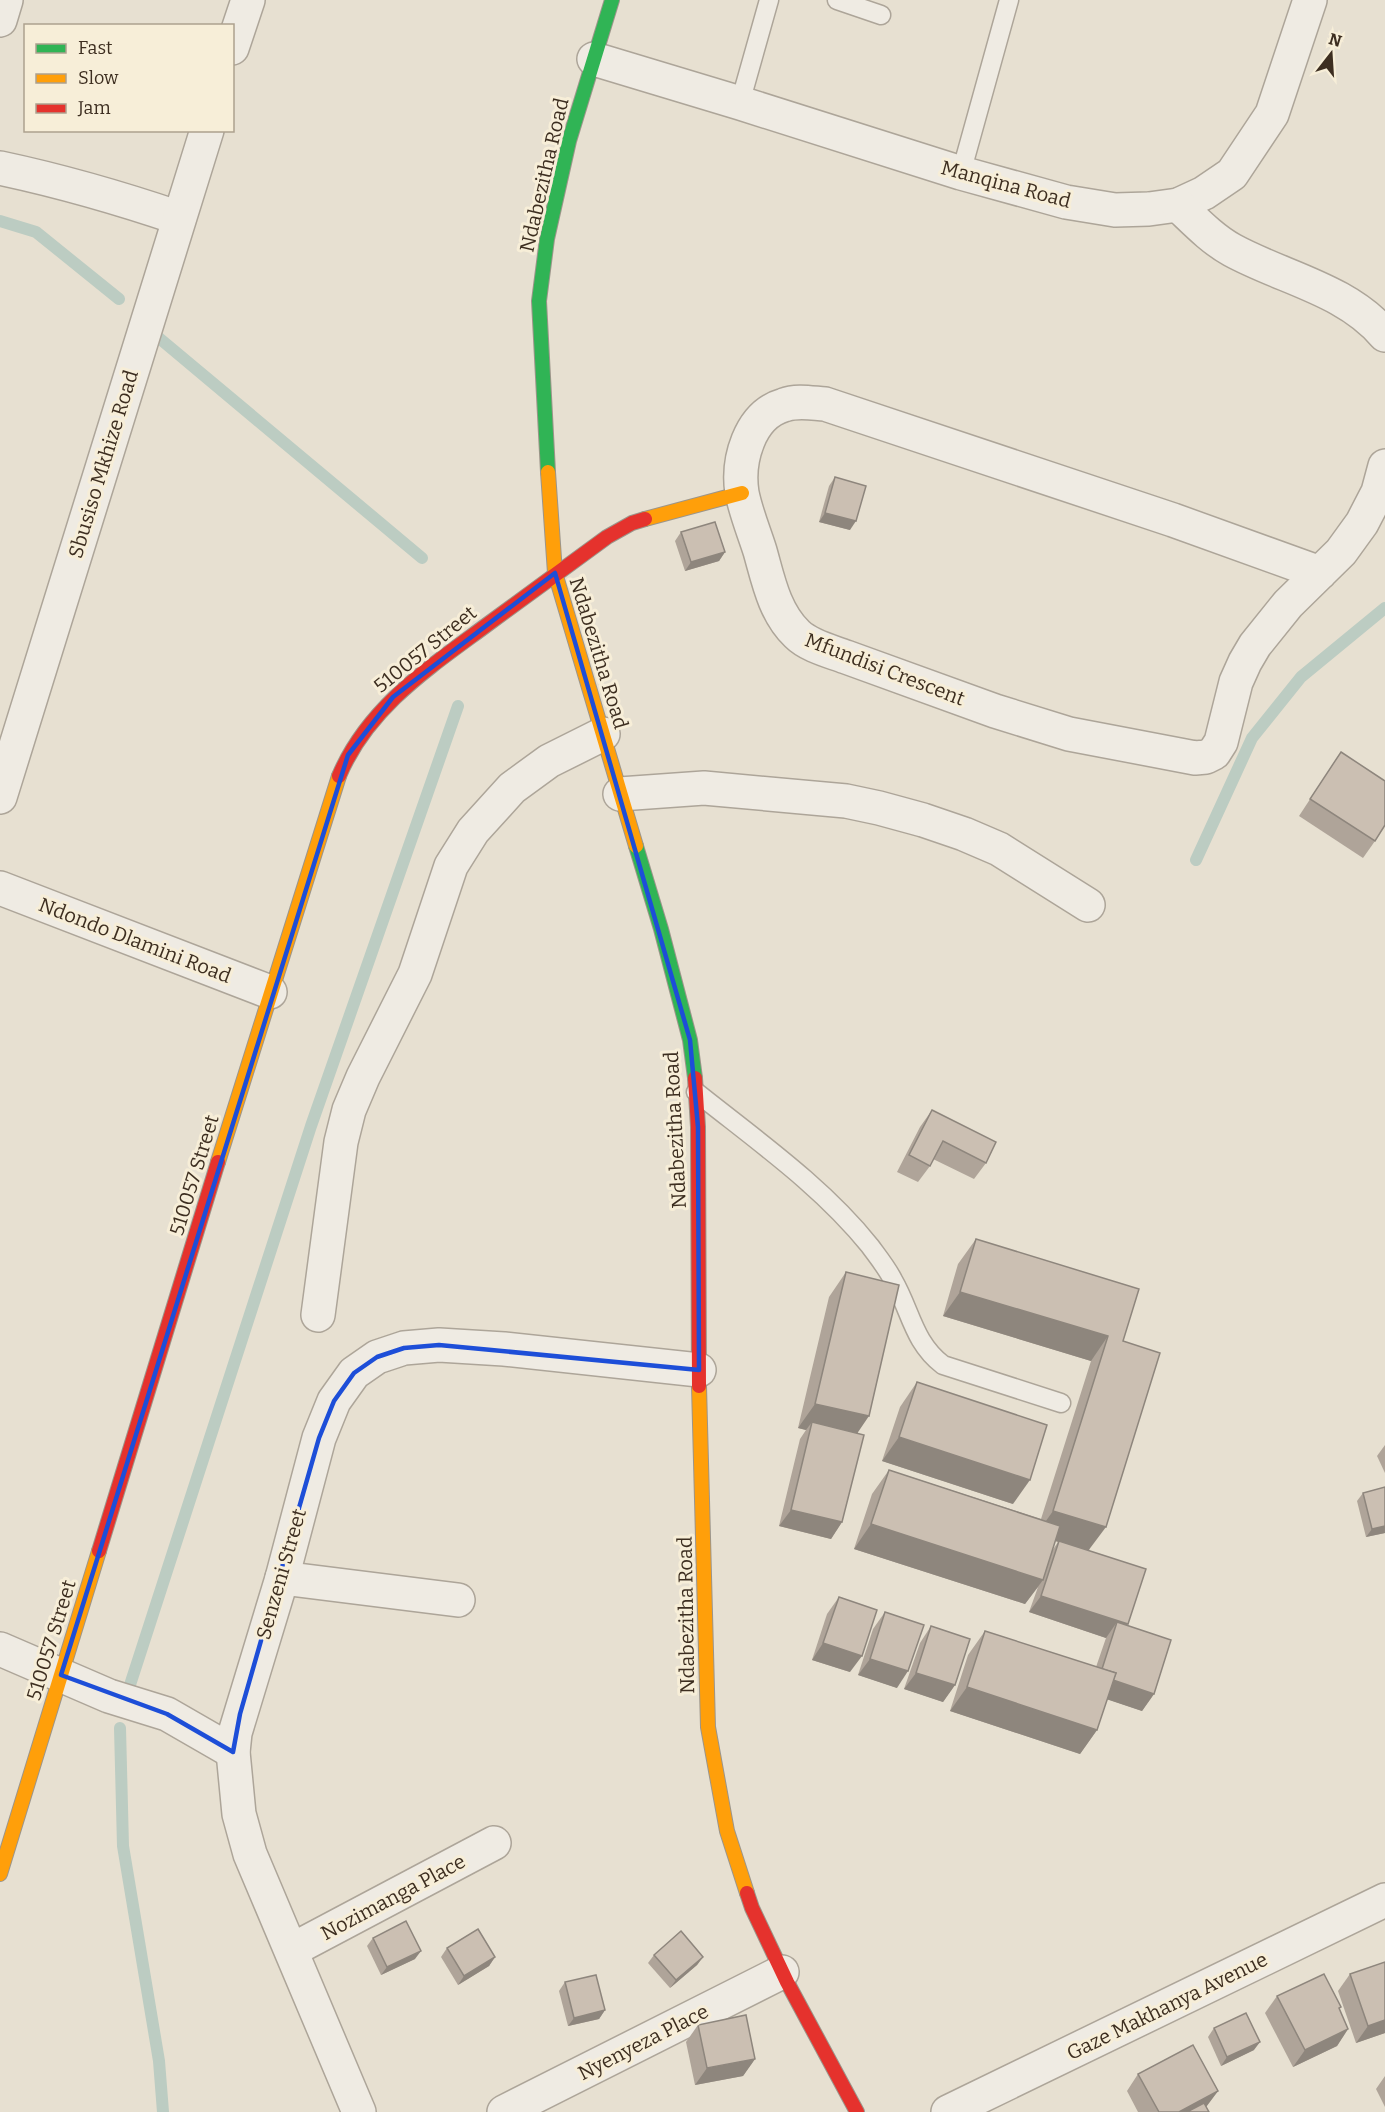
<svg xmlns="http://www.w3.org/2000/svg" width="1385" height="2112" viewBox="0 0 1385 2112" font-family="Bitter,serif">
  <rect width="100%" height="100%" fill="#e7e0d1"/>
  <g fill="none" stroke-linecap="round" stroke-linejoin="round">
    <g stroke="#bcccc2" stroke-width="12">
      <path d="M0,221l36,11 83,67"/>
      <path d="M159,338l263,220"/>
      <path d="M1196,860l56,-122 49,-61 84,-69"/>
      <path d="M129,1688l182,-562 147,-420"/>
      <path d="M120,1728l3,118 36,215 4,51"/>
    </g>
    <defs>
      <g id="lane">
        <path d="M837,0l44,15"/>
        <path d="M740,103l29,-103"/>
        <path d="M961,173l48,-173"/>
        <path d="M696,1092c60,48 126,94 174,154 8,11 17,22 23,34 18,31 20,62 50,85l118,38"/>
      </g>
      <g id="street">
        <path d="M0,20l6,-20"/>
        <path d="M232,48l16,-48"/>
        <path d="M594,59l146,44 221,70 105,29 49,8 34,-1 29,-4 26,-12 28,-19 40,-60 38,-114"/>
        <path d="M0,168c61,13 120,30 179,50"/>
        <path d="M1178,205c17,16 34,34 54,45 51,28 114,39 153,85"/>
        <path d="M1320,573l-147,-53 -348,-116c-14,-1 -28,-4 -41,1 -35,10 -47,56 -42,88 4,20 12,39 18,58 8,28 14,61 37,83 12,12 33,17 49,23l149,54 74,23 126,24 11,-1 8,-4 7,-11 15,-60 9,-20 10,-17 33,-41 53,-52 21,-29 16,-31 7,-26"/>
        <path d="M620,794l84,-6 142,13 33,7 44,12 41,14 35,15 89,56"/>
        <path d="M0,797l207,-667"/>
        <path d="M0,888l270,104"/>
        <path d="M318,1315l23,-173 8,-32 14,-33 52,-103 36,-108 22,-35 39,-43 37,-27 54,-27"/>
        <path d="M282,1578l176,22"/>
        <path d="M0,1649l109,47 58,18 66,38"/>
        <path d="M292,1950l202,-107"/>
        <path d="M359,2112l-109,-258 -11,-40 -6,-62 2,-19 47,-155 37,-140 15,-37 20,-28 23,-16 27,-9 35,-3 65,4 195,21"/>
        <path d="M504,2112l278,-140"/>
        <path d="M948,2112l437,-212"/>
      </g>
      <g id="fast">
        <path d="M548,472l-9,-171 8,-62 22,-98 43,-141"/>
        <path d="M636,846l25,83 29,111 5,38"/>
      </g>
      <g id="slow">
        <path d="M548,472l7,101 81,273"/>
        <path d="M645,519l97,-26"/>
        <path d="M218,1162l121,-386"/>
        <path d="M699,1386l9,341 19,104 20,62"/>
        <path d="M0,1874l99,-323"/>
      </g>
      <g id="jam">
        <path d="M339,776c29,-69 91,-109 149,-152 40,-29 79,-58 119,-87l25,-14 13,-4"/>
        <path d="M695,1078l3,49 1,259"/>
        <path d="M99,1551l119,-389"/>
        <path d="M747,1893l5,15 35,74 70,130"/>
      </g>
    </defs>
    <use href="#lane" stroke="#ada599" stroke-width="21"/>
    <use href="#street" stroke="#ada599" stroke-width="36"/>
    <use href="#fast" stroke="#9c958a" stroke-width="16"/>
    <use href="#slow" stroke="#9c958a" stroke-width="16"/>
    <use href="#jam" stroke="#9c958a" stroke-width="16"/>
    <use href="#lane" stroke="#efebe3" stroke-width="18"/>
    <use href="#street" stroke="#efebe3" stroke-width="33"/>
    <use href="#fast" stroke="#30b455" stroke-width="14"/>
    <use href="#slow" stroke="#ff9f0a" stroke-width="14"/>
    <use href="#jam" stroke="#e5322d" stroke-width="14"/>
  </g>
  <g fill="#afa499" fill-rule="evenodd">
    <path d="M835,477l15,53 -31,-8 10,-36z"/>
    <path d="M681,532l44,20 -6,9 -34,10 -10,-30z"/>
    <path d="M1341,752l34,89 -12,17 -64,-42z"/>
    <path d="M932,1110l54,53 -12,16 -41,-20 -3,7 -12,16 -21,-10 23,-45z"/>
    <path d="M976,1239l147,102 -34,210 38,74 27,69 -12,17 -35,-12 -10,31 -17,24 -130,-43 18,-56 17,-24 111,36 10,-29 -77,-26 9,-25 -13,17 -171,-55 18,-55 17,-24 152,49 50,-158 -148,-45 15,-52zM1055,1541l3,1 -6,9z"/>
    <path d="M846,1272l12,161 -16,89 -11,17 -52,-13 21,-87 6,-9 -8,-2 31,-131z"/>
    <path d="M917,1382l96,122 -131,-43 18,-54z"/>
    <path d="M1385,1445v28l-8,-17z"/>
    <path d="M1385,1487v46l-19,4 -9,-36 6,-8z"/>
    <path d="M839,1597l11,75 -38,-12 15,-46z"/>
    <path d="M885,1612l12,76 -39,-13 15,-46z"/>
    <path d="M931,1626l24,59 -12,17 -39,-13 16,-46z"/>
    <path d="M373,1938l42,21 -34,16 -14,-29z"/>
    <path d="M447,1948l48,9 -6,9 -31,19 -17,-28z"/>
    <path d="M654,1955l49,2 -6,8 -27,23 -22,-25z"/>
    <path d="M1385,1962v71l-29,10 -18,-52 12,-17z"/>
    <path d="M565,1982l40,28 -6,9 -31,7 -9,-35z"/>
    <path d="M1277,1996l62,13 9,20 -11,17 -44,21 -28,-54z"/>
    <path d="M698,2025l57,34 -12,17 -48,9 -9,-43z"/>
    <path d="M1214,2028l40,22 -33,16 -13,-29z"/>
    <path d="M1138,2074l80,17 -12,16 3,5h-71l-11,-21z"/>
    <path d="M1385,2076v31l-9,-18z"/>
  </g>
  <g fill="#8e867d">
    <path d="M825,513l31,8 -6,9 -31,-8z"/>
    <path d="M725,552l-6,9 -34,10 6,-9z"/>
    <path d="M960,1292l148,44 -17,25 -148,-45z"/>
    <path d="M815,1404l54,12 -17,25 -40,-19 -6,8 -8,-2z"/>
    <path d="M899,1437l131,43 -17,24 -131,-43z"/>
    <path d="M791,1510l51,12 -11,17 -52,-13z"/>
    <path d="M1053,1511l53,16 -18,24 -52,-16z"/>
    <path d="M871,1524l172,56 -18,24 -171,-55z"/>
    <path d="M1385,1526v7l-19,4 6,-8z"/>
    <path d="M1041,1596l87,28 -12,17 1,-19 -11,16 -77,-26z"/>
    <path d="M823,1643l39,13 -12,16 -38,-12z"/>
    <path d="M870,1659l38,12 -11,17 -39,-13z"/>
    <path d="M916,1673l39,12 -12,17 -39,-13z"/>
    <path d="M1100,1676l54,18 -12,17 -54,-18z"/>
    <path d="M967,1687l130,43 -17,24 -130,-43z"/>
    <path d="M421,1951l-6,8 -34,16 6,-8z"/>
    <path d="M495,1957l-6,9 -31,19 6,-9z"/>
    <path d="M703,1957l-6,8 -27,23 6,-8z"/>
    <path d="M605,2010l-6,9 -31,7 6,-8z"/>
    <path d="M1385,2020v13l-29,10 12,-17z"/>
    <path d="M1348,2029l-11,17 -44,21 12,-17z"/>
    <path d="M1260,2042l-6,8 -33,16 6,-9z"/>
    <path d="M755,2059l-12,17 -48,9 12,-17z"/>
    <path d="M1218,2091l-12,16 -8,5h-19z"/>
  </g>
  <g fill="#cbbfb2" stroke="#8e867d" stroke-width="1.5">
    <path d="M835,477l31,9 -10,35 -31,-8z"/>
    <path d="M715,522l10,30 -34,10 -10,-30z"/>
    <path d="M1341,752l44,29v44l-10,16 -65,-42z"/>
    <path d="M932,1110l64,32 -10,21 -43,-22 -13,25 -21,-11z"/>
    <path d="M976,1239l163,50 -16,52 37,12 -54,174 -53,-16 55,-175 -148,-44z"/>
    <path d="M846,1272l53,13 -30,131 -54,-12z"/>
    <path d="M917,1382l130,43 -17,55 -131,-43z"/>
    <path d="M812,1422l52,13 -22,87 -51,-12z"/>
    <path d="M889,1470l171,56 -17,54 -172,-56z"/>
    <path d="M1385,1487v39l-13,3 -9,-36z"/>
    <path d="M1059,1541l87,28 -18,55 -87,-28z"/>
    <path d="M839,1597l38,13 -15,46 -39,-13z"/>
    <path d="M885,1612l39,13 -16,46 -38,-12z"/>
    <path d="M1117,1622l54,18 -17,54 -41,-14 3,-7 -14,-4z"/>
    <path d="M931,1626l39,13 -15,46 -39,-12z"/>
    <path d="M985,1631l131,42 -19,57 -130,-43z"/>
    <path d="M406,1921l15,30 -34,16 -14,-29z"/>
    <path d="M478,1929l17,28 -31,19 -17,-28z"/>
    <path d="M681,1931l22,26 -27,23 -22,-25z"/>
    <path d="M1385,1962v58l-17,6 -18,-52z"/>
    <path d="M1324,1974l17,33 -2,1 9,21 -43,21 -28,-54z"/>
    <path d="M596,1975l9,35 -31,8 -9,-36z"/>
    <path d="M1246,2013l14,29 -33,15 -13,-29z"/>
    <path d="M746,2015l9,44 -48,9 -9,-43z"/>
    <path d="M1193,2045l25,46 -39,21h-20l-21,-38z"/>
    <path d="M1204,2103l5,9h-22z"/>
  </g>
  <path fill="none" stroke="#1d4ed8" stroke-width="4.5" stroke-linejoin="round" d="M555,573l135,467 8,87 1,243 -260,-25 -35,3 -27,9 -23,16 -20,28 -15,37 -79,276 -7,38 -66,-38 -106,-39 287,-920 45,-58z"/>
  <g text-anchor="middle" stroke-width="6" stroke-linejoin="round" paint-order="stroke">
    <g font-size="20" fill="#3d2e20" stroke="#f7eed8">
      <text transform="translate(544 175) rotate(-77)" y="7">Ndabezitha Road</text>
      <text transform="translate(1006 184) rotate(15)" y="7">Manqina Road</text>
      <text transform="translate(103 464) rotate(-73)" y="7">Sbusiso Mkhize Road</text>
      <text transform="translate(425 649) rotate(-39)" y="7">510057 Street</text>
      <text transform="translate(599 653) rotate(73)" y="7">Ndabezitha Road</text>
      <text transform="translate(885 669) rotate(21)" y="7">Mfundisi Crescent</text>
      <text transform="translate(135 940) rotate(21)" y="7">Ndondo Dlamini Road</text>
      <text transform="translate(675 1130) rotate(-93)" y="7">Ndabezitha Road</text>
      <text transform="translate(194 1175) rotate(-73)" y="7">510057 Street</text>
      <text transform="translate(281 1574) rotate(-74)" y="7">Senzeni Street</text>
      <text transform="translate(686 1615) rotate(-91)" y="7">Ndabezitha Road</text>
      <text transform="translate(51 1640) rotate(-73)" y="7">510057 Street</text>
      <text transform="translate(393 1897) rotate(-28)" y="7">Nozimanga Place</text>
      <text transform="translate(1167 2006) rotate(-26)" y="7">Gaze Makhanya Avenue</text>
      <text transform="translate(643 2042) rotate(-27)" y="7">Nyenyeza Place</text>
    </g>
  </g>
  <rect x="24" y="24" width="210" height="108" fill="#f7eed8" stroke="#ada18e" stroke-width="1.5"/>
  <rect x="36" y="44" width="30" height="9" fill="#30b455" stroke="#ada18e" stroke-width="1.5"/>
  <text x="78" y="54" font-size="18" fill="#3d2e20">Fast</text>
  <rect x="36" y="74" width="30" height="9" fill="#ff9f0a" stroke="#ada18e" stroke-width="1.5"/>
  <text x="78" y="84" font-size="18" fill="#3d2e20">Slow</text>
  <rect x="36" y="104" width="30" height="9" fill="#e5322d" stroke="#ada18e" stroke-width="1.5"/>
  <text x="78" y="114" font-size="18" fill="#3d2e20">Jam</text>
  <g transform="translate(1331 54) rotate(17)" stroke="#f7eed8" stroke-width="4.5" paint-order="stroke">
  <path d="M0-4.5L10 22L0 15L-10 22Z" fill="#3d2e20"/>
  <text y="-9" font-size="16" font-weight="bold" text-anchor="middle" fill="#3d2e20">N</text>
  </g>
</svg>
